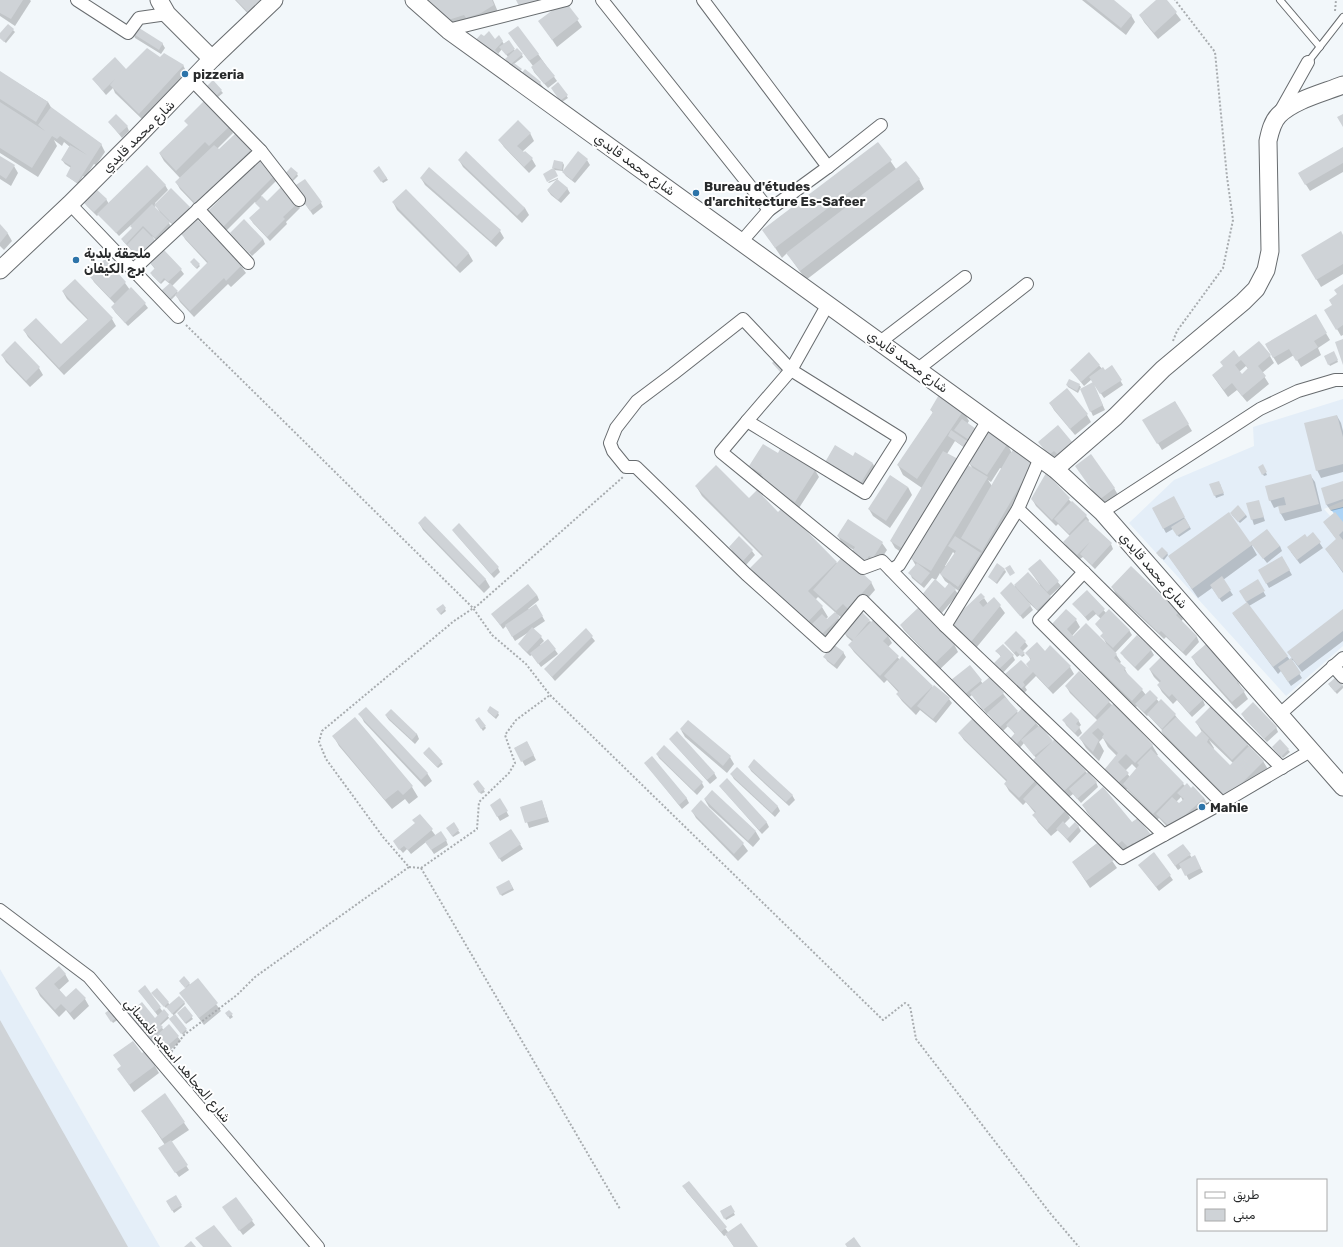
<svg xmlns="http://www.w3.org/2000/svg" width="1343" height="1247" viewBox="0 0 1343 1247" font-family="Rubik,'Noto Sans Arabic',sans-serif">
  <rect width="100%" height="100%" fill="#f2f7fa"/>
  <g fill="#e4eef8">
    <path d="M1343,399v102l-19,8 19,21v116l-57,50 -157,-173 45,-43 80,-34 -1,-19z"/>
    <path d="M0,969l160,278h-160z"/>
  </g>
  <path fill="#acd3f5" d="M1343,507v16l-12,-13z"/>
  <g fill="#0003" fill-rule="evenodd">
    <path d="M0,0h30l1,1 -16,25 -15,-10z"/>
    <path d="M235,0h37l-19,19z"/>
    <path d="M429,0h64l5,12 -51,16z"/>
    <path d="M1082,0h30l19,15 4,7 -9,13z"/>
    <path d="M1158,0h8l15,20 -23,19 -14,-17 -4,-7z"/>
    <path d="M565,2l17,25 -25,20 -17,-25z"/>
    <path d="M8,25l7,7 -9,11 -6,-5v-3z"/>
    <path d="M133,33l29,10 3,5 -4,6 -26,-16z"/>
    <path d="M484,37l11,3 4,-3 5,7 4,-3 7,10 7,4 1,2 -9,7 9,9 17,10 3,4 -5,6 -31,-32 1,-4 -6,-8 -4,5 5,7 -3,2z"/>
    <path d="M512,38l26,16 19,27 -9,7 -14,-16 -2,-5 1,-1z"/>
    <path d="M160,58l23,7 4,8 -44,47 -28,-27 -2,-5 -7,7 -13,-16 33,-8z"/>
    <path d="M0,72l48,30 4,7 49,35 4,8 -9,13 -2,-1 -9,13 -2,-1 -5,8 -11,-8 4,-8 -6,-4 -3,-4 8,-13 -6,-5 -2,4 -8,-6 3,6 -19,31 -38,-24z"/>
    <path d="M213,82l10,11 -5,4 -9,-9z"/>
    <path d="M558,83l10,15 -6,4 -9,-12z"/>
    <path d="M109,122l18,4 2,5 -7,7z"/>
    <path d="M229,126l4,7 -16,16 33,2 2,4 -52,55 -20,-21 -4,-7 4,-4 -16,-17 -4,-7z"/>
    <path d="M530,133l4,8 -12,11h3l7,7 4,7 -7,7 -25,-26 -5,-7z"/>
    <path d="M878,143l18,26 23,10 5,10 -118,91 -19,-27 -5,5 -19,-28z"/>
    <path d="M1343,149v23l-33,19 -11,-17z"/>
    <path d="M0,157l14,9 4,7 -7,13 -11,-7z"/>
    <path d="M459,160l66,48 4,7 -7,8 -59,-56z"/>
    <path d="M587,160l3,5 -15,18 -9,-7 -3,-4z"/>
    <path d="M563,163l1,2 -1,6 -9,-1 -1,-2z"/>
    <path d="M379,168l9,12 -5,3 -8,-12z"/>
    <path d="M297,174l1,2 -6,6 -6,-5z"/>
    <path d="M274,176l3,4 -16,16 6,6 30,1 3,5 -14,14 1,2 -17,17 -17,-18 -3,-5 11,-10 -6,-6 -29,29 -14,-15 -3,-5z"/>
    <path d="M421,178l79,53 4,7 -8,9 -71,-62z"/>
    <path d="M558,178v1l-9,4 -1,-1z"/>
    <path d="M165,185l3,5 -13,13 1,2 33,3 3,4 -16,15 -9,-7 5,8 -14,14 -6,-6 5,9 -16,16 -18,-20 10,-13 -2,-3 -12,11 -20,-22 -2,2 -10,-10 -3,-4 22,-3 3,5zM156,205l4,8 -6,-5z"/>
    <path d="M567,188l3,5 -9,10 -10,-8 -3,-4z"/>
    <path d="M406,190l63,64 4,7 -13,12 -63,-63 -4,-8z"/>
    <path d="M297,192l24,11 2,4 -10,8z"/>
    <path d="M0,226l8,8 4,7 -8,9 -4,-4z"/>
    <path d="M231,233l32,6 2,5 -13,12 -18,-19z"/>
    <path d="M183,235l58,31 5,7 -15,14 -3,-3 -34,33 -14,-15 -4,-7 -6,6 -7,-8 7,-9 -5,-4 -4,4 -9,-9 3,-6 -4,-5 30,6 3,4 -12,12 6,7 30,-29 -23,-25z"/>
    <path d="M1343,237v37l-22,13 -19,-32z"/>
    <path d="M105,261l20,22 5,7 15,14 3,4 -20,18 -13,-14 -3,-5 3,-3 -21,-22 -4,-7z"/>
    <path d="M192,264l7,1 1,1 -3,3z"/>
    <path d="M1343,287v48l-2,1 -11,-19 3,-11z"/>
    <path d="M63,292l49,27 4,7 -52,49 -36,-38 -4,-7 37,16 27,-26 -21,-21z"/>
    <path d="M1315,315l15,25 -12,8 3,7 -20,12 -7,-12 -16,10 -12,-20z"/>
    <path d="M1334,353l4,9 -8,4 -5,-9z"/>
    <path d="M1089,354l15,17 8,-4 11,18 -19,13 -9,-13 -1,1 11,24 -12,6 -12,-27 13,-6 -2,-4 -8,7 -13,-16z"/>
    <path d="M2,355l37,13 4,7 -13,12 -24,-25z"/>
    <path d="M1270,356l4,7 -12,10 7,11 -22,18 -10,-12 -9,7 -15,-21 26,-18zM1246,366l3,4 -7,5 -3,-3z"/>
    <path d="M1067,385h12l2,2 -3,6 -10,-6z"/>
    <path d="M1175,402l17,29 -30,19 -18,-30z"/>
    <path d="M1050,403l37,12 4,7 -16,13 -21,-25z"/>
    <path d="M931,410l32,1 6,10 -2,3 7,22 -9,-6 2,4 -2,4 -10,-7 -8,13 -40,102 -12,-8 -4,-7 31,-53 -19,-13 -5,-10 35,-52z"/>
    <path d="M1337,416l4,7 2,8v41l-22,6 -4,-8z"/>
    <path d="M1039,442l33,2 -11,15 -4,-4 -5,4z"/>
    <path d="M1007,444l5,9 22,8 -46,99 -7,-4 3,5 -22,32 -9,-6 5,7 -17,20 -19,-18 14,-16v1l9,8 4,-5 -4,-3 -5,-8 -4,7 -4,-2 -8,10 -12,-10 -2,-5 6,-7 -4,-7 61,-90 -4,-6zM1000,468l2,1 -10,17 -4,-6 3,2zM953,552l2,2 -9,12h-1z"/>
    <path d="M778,454l37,16 4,7 -20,31 -35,-22 -2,-9 -7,-4 -4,-7z"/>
    <path d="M853,457l20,7 4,7 -13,22 -35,-22z"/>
    <path d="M1076,466l38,22 4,7 -14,11z"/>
    <path d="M1263,466l4,9 -3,1 -5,-8z"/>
    <path d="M1046,475l26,28 14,13 3,4 -1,2 23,22 2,5 -18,20 -12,-12 -3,2 -13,-12 -3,-5 6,-6 -12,-12 -2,2 -20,-20 -4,-7z"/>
    <path d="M1310,475l5,7 7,29 -37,10 -4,-7 -2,-8 -5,2 -4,-8z"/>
    <path d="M1343,482v26l-12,3 -5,-7z"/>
    <path d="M1220,484l4,11 -8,3 -5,-13z"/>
    <path d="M696,486l53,14 29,13 60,51 33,18 4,8 -22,25 -6,-5 -6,7 -5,-3 5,9 -16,15 -9,-9 -4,4 -55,-55 -5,-10 11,-11 -61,-61zM818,597l18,16 -9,8 -1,-2 2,-2 -6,-10 -7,-7z"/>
    <path d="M908,487l4,8 -22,33 -17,-12 -4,-7z"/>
    <path d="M1173,498l18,31 -12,8 -6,-8 -7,4 -13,-24z"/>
    <path d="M1258,501l7,20 -11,4 -7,-21z"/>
    <path d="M1232,515h14l1,2 -7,6z"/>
    <path d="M425,517l61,63 4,7 -6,6 -61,-63 -4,-7z"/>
    <path d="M848,520l34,23 5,7 -10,15 -8,4 -15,-19 -12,-7 -4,-7z"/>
    <path d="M1324,522l19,2v49l-17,-24 11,-9z"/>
    <path d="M453,531l45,37 2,4 -6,6z"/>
    <path d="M1313,533l10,15 -23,16 -9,-12z"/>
    <path d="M1250,544l30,2 2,5 -15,12 -14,-18 -1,1 5,9 -34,25 10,15 -11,7 -10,-14 -14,10 -29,-42z"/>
    <path d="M730,547l22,4 3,4 -9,10 -13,-13z"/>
    <path d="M1167,553l1,2 -4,5 -6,-5z"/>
    <path d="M1282,557l10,18 -23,13 -10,-18z"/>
    <path d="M1040,560l21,26 -12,11 4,6 -12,11 -13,-12 5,8 -10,9 -22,-26 13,-6 14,-13 11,12 1,-1 -11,-16z"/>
    <path d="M1005,570l1,2 -9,12 -8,-7z"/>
    <path d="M1257,581l9,15 -17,10 41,54 2,-2 -3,-5 54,-43v31l-41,31 -9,-12 -2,1 11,17 -11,8 -10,-15 -3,3 -45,-60 14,-11 -7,-12z"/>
    <path d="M1112,587l66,25 5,7 -2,3 16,15 2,5 -13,14 -20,-19 -2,2 -48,-45z"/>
    <path d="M1087,592l20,22 22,16 3,5 -17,18 6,9 -2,2 6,5 4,8 13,13 4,5 4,-4 9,11 16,13 3,4 18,19 6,-6 -6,-10 51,22 16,17 6,10 -36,36 -65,-66 -6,-9 1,-1 -15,-16 -1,1 -10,-10 -1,1 -79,-76 -4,-7 23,-4 4,7 -8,9 1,1 33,6 -4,-7 2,-2 -8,-10 5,-5 -5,-5 -8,7 -14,-17zM1209,740l24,23 -3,4 -17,-17 1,-2z"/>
    <path d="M537,595l2,5 -11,9 14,7 3,5 -12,8 8,8 3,4 -4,4 1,1 7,-6 10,14 -17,13 -9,-12 -2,1 -8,-8 -3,-4 10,-12 -14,9 -9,-15 -3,3 -11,-15z"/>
    <path d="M984,598l4,6 6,-6 11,15 -29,35 -20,-20 -4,-7z"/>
    <path d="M443,605l3,6 -5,4 -3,-5z"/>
    <path d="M870,621l18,15 4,7 -4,4 12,13 33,28 16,11 3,4 -16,20 -16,-13 -4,5 -14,-14 -5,-7 2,-1 -12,-13 -3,3 -30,-31 -5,-7 4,-3 -6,-5 -3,-5z"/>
    <path d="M901,625l53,19 4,8 -20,19 -11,-17 -23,-24z"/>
    <path d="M586,630l9,11 -40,40 -10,-12z"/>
    <path d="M1025,642l3,4 -6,6 3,3 -3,2 -2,-2 -3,2 -12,-14z"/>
    <path d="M1151,650l3,5 -16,16 -14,-14 -2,-4z"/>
    <path d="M997,651l16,5 2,4 -15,16 -6,-12 7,-7z"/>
    <path d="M843,652l3,5 -9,12 -10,-8 -2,-4z"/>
    <path d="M1045,652l25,15 4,7 -21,20 -17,-18 -11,11 2,3 -3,3 -15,-15 -2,-4 23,-4 1,-9 -4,-8z"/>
    <path d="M1192,657l46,25 10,17 -12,10 -40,-45z"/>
    <path d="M970,666l13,18 8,-6 27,35 4,-4 14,14 16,20 33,28 11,11 2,5 -17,16 -8,-9 -5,4 -29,-31 -5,-7 2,-2 -12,-15 -7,8 -5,-6 3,-11 -7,-8 -5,5 -15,-18 -1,1 -15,-19 -5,4 -12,-15z"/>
    <path d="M1150,670l53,30 2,5 -13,12 -15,-17 -4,4 -11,-12 -4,-7 2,-2 -6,-6z"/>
    <path d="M1079,672l73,73 6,10 -2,1 29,30 6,3 13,9 4,7 -33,30 -16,-17 -2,2 -30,-31 -3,3 -13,-12 6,-24 -9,-9 -5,-9 -4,4 5,9 -5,10 -13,-13 -6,-10 18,-17 -28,-28 -4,-7zM1132,764l5,5 -7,8 -5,-6zM1181,797l2,4 -4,4 -3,-3z"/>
    <path d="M1336,678l7,8v2l-6,6 -7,-8z"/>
    <path d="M488,712l10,1 1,2 -3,4z"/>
    <path d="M360,714l67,59 5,8 -7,6 -61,-65z"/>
    <path d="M1242,714l34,13 2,5 -11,10 -22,-23z"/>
    <path d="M386,716l31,18 2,5 -4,5 -26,-24z"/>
    <path d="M479,718l7,10 -3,3 -6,-9z"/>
    <path d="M355,719l57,68 6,10 -9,7 -4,-5 -13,10 -53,-63 -5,-9z"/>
    <path d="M1064,720h14l3,5 -2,2 3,6 -4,4 -12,-12z"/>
    <path d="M681,730l49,27 4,7 -7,9 -42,-36z"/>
    <path d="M959,733l77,47 3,4 27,27 4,7 -6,6 6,5 8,-3 3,5 -11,12 -12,-13 -7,6 -13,-14 -4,-7 1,-2 -9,-11 -3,3 -14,-14 -4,-7 2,-2 -43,-42z"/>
    <path d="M670,739l44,34 3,5 -7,6 -37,-41z"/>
    <path d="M1280,741l10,11 -7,6 -9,-9z"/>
    <path d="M527,742l9,18 -11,6 -10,-18z"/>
    <path d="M429,749l14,15 -5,4 -14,-14z"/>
    <path d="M657,754l45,29 2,4 -7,8 -38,-37z"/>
    <path d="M652,757l35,42 2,4 -7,6 -34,-42z"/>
    <path d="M749,767l43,28 3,5 -6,6 -38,-35z"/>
    <path d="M737,768l41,39 2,4 -5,6 -41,-38 -3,-5z"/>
    <path d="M727,780l40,43 2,4 -7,7 -39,-44 -3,-4z"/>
    <path d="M478,781l7,11 -4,2 -7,-10z"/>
    <path d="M712,792l44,40 4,7 -7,8 -44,-40 -4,-7z"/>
    <path d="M500,800l9,16 -9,5 -9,-16z"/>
    <path d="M542,801l7,21 -20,6 -7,-21z"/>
    <path d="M701,802l42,42 5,7 -10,10 -42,-43 -4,-7z"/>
    <path d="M1083,805l49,19 24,19 -14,12 -4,-5 -6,4 -5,-6 -6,5 -34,-41z"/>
    <path d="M420,815l16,21 10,4 2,5 -14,9 -8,-12 -15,12 -4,-5 -4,4 -6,-7 19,-22z"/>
    <path d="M453,824l7,9 -7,4 -6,-9z"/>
    <path d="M511,830l12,19 -21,13 -12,-18z"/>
    <path d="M1099,842l18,26 -27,20 -17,-26z"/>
    <path d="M1154,854l19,26 -14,11 -17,-22z"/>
    <path d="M1190,855l2,3 2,-1 9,15 -14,8 -7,-13 -4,3 -7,-10z"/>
    <path d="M509,881l5,9 -12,6 -5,-8z"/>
    <path d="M65,974l4,7 -10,9 7,8 19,1 4,7 -15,14 -8,-10 -7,7 -19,-21 -4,-8z"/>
    <path d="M198,979l23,32 -17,14 -24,-32 6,-5 -5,-5h8l1,2z"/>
    <path d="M145,987l18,25 1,-1 6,8 4,-3 -7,-9 -1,1 -12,-13 3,-5 13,15 14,-3 1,2 -11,11 13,16 -4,4 -14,-17 -9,8 4,4 5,-4 12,15 -12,10 -10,-14 -8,7 -20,-24 24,-1 3,-3 -19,-25z"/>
    <path d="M185,1008l8,11 -7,5 -7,-9z"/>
    <path d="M229,1011l4,6 -3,2 -4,-6z"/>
    <path d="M107,1013l12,6 -6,4z"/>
    <path d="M142,1055l13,11 4,7 -25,19 -16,-23z"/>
    <path d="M165,1095l24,35 -18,12 18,28 -10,7 -17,-24 3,-8 -23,-34z"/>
    <path d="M689,1182l39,50 29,15h-23l-8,-12 -2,1 -38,-45z"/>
    <path d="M175,1197l7,10 -8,6 -7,-11z"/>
    <path d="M236,1199l19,26 -12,10 -17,-23z"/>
    <path d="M730,1206l5,9 -9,5 -5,-9z"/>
  </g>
  <g fill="#cfd3d7" fill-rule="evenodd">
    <path d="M0,0h23l-12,19 -11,-6z"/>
    <path d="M236,0h25l-12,13z"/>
    <path d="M428,0h64l2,5 -13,8 -15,5 -2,-3 -22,7z"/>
    <path d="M516,0h25l-20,10z"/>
    <path d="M1086,0h28l18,15 -11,13z"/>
    <path d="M1156,0h11l10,12 -23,21 -15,-18z"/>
    <path d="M565,1l14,18 -27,21 -14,-19z"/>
    <path d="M8,24l6,5 -10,13 -4,-4v-5z"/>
    <path d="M136,26l27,17 -4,7 -27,-17z"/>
    <path d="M518,26l21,28 -10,7 -21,-28z"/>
    <path d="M489,31l6,8 4,-4 4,6 -8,9 6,6 -4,3 -23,-17 7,-8 3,2z"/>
    <path d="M509,40l6,9 -9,6 -7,-8z"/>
    <path d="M147,48l13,9 4,-4 20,12 -45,49 -29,-29 5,-6 -12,12 -11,-12 23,-22 11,12z"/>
    <path d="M517,48l6,6 -13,11 -5,-6z"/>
    <path d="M541,59l14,17 -11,8 -13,-17z"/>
    <path d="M514,63l8,6 -6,7 -7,-6z"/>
    <path d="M525,69l16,13 -6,7 -16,-13z"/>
    <path d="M0,71l48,31 -12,20 -36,-23z"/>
    <path d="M213,80l9,10 -6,6 -9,-10z"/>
    <path d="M558,82l10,13 -8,6 -9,-13z"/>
    <path d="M205,100l25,26 -21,20 -4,-4 -29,29 -17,-18 29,-28 -4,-4z"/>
    <path d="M0,102l45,29 -7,-6 13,-18 51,37 -25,39 -11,-7 5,-10 -10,-6 9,-15 17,10 -27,-19 -3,3 -5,-3 -20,32 -32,-20z"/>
    <path d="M116,114l12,12 -9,8 -11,-12z"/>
    <path d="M1343,114v13l-6,-10z"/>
    <path d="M518,120l13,13 -14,13 7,6 1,-1 8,7 -9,9 -26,-27z"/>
    <path d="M235,134l16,16 -55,54 -21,-22 39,-37 5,4z"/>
    <path d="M878,142l14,18 -117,88 -13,-18z"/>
    <path d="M1343,147v16l-38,22 -7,-12z"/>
    <path d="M466,151l59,57 -8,8 -59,-56z"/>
    <path d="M578,151l10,8 -16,21 -10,-8z"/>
    <path d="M0,156l15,9 -9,14 -6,-4z"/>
    <path d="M260,160l15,15 -52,52 -15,-16z"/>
    <path d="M554,160l9,2 -1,8 -8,-2 4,8 -11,6 -4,-8 10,-6h-1z"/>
    <path d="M906,161l14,18 -120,92 -14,-18z"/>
    <path d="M147,165l19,20 -50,48 -19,-19z"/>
    <path d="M379,166l8,12 -6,4 -8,-11z"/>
    <path d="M291,167l7,6 -7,8 -7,-6z"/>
    <path d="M429,167l72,63 -10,11 -71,-63z"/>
    <path d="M305,179l17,23 -12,9 -17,-24z"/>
    <path d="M557,179l11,9 -10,12 -11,-10z"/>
    <path d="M282,186l16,17 -15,14 2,2 -18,18 -18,-19 11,-10 -5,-5 7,-7 5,5z"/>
    <path d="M95,188l12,11 -13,13 -11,-10z"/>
    <path d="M171,188l19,19 -17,17 -19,-19z"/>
    <path d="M406,189l63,64 -13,14 -64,-65z"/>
    <path d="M152,204l18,18 -15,16 -12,-12 -17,18 -5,-5 11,-11 -2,-2z"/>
    <path d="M197,219l45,46 -16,16 -2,-3 -34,33 -15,-16 33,-33 -27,-28z"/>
    <path d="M244,219l19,20 -14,14 -19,-20z"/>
    <path d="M0,224l8,9 -8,10z"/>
    <path d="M143,228l12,12 -17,17 -11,-12z"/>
    <path d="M1341,231l2,4v29l-27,16 -15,-25z"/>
    <path d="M164,250l18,19 -14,13 -4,-4 -4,5 -10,-10 5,-5 -5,-5z"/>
    <path d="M194,258l6,6 -4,4 -6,-6z"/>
    <path d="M105,259l21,23 -16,16 -22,-23z"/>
    <path d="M75,279l38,39 -54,50 -36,-38 13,-12 25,26 27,-25 -26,-28z"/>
    <path d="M170,283l8,8 -10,9 -7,-9z"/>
    <path d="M1343,284v41l-7,5 -12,-20 8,-5 -3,-5 8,-6 -3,-4z"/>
    <path d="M131,287l15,16 -21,20 -14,-16z"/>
    <path d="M1316,314l11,19 -13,8 4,6 -22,14 -7,-12 -16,9 -8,-14z"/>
    <path d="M1343,339v26l-8,-23z"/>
    <path d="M15,341l25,26 -14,14 -25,-26z"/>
    <path d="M1259,341l12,14 -13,11 8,10 -24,20 -10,-13 -8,7 -12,-15 11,-9 -3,-4 14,-12 5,7zM1241,360l7,8 -6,6 -7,-9z"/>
    <path d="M1334,351l4,9 -10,5 -4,-9z"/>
    <path d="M1089,352l11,13 -19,17 -11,-12z"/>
    <path d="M778,357l11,12 -6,6 -11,-12z"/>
    <path d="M1112,365l10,15 -22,14 -11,-17 14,-10 2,3z"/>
    <path d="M1069,379l11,5 -3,7 -11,-6z"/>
    <path d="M1093,382l10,23 -13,7 -10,-23z"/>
    <path d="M1067,388l21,26 -18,15 -21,-26z"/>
    <path d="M940,393l24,17 -47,69 -20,-14 36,-53 -3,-2z"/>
    <path d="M1175,401l14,23 -32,20 -15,-24z"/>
    <path d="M1337,415l6,22v27l-27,7 -12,-48z"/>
    <path d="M962,419l17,12 -7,11 -18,-12z"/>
    <path d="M1058,425l15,18 -15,12 -4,-4 -5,4 -11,-13z"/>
    <path d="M951,430l16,11 -4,5 -15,-10z"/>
    <path d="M989,431l19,12 -21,32 -19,-12z"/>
    <path d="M763,444l15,9 3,-6 35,22 -21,33 -36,-23 3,-5 -13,-8z"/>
    <path d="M835,445l18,11 2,-4 18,11 -14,23 -35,-22z"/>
    <path d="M1014,448l21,12 -53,91 -21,-13 49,-85h1z"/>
    <path d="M943,451l17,9 -57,89 -13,-8z"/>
    <path d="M1091,454l24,34 -16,12 -24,-34z"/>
    <path d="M1263,464l4,8 -5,3 -4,-8z"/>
    <path d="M716,465l33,33 8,-8 21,22 5,-5 54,55 -29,29 15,15 -17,18 -56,-56 13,-13 -68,-69z"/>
    <path d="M968,465l20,12 -57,94 -20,-12z"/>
    <path d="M1046,473l24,25 -18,22 -21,-21z"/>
    <path d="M1311,474l8,30 -39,10 -2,-8 8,-1 -2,-8 -15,4 -4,-15z"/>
    <path d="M890,475l18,12 -22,34 -18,-12z"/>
    <path d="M1219,481l5,12 -10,3 -5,-12z"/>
    <path d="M1343,481v18l-17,6 -5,-17z"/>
    <path d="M1174,496l11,21 -22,12 -11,-21z"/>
    <path d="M1259,500l5,17 -13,3 -5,-17z"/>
    <path d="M1072,501l15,14 -18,19 -15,-15z"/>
    <path d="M1238,505l8,10 -8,7 -8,-9z"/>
    <path d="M1229,512l21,30 17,-13 13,17 -17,13 -11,-14 -60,44 -24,-33z"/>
    <path d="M1335,512l8,10v9l-4,4 4,5v32l-18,-23 11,-10 -13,-17z"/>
    <path d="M425,516l61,63 -7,7 -61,-63z"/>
    <path d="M1185,518l5,9 -13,9 -6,-9z"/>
    <path d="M848,519l35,23 -10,16 -4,-2 -4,7 -14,-10 4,-6 -18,-11z"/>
    <path d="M1086,519l26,24 -20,22 -12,-11 10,-12 -13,13 -14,-13z"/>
    <path d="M459,523l40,44 -8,7 -39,-44z"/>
    <path d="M1313,532l8,10 -24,18 -10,-13 18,-13 2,3z"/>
    <path d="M739,536l14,14 -10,11 -14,-14z"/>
    <path d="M955,536l26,17 -23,34 -18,-13 16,-23 -8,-5z"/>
    <path d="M1162,547l6,6 -6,6 -6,-6z"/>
    <path d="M843,556l29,26 -24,27 -5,-5 -7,7 -23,-21z"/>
    <path d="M1282,556l8,14 -24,14 -8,-14z"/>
    <path d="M1040,559l19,22 -12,11 -19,-23z"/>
    <path d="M917,563l13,10 -9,11 -13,-11z"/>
    <path d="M997,563l8,6 -9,14 -8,-6z"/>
    <path d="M1010,565l5,8 -5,3 -5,-8z"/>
    <path d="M1131,566l48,46 -3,3 21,21 -14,16 -22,-21 -2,2 -48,-46z"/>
    <path d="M1028,572l23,25 -14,13 -23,-25z"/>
    <path d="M1222,576l9,14 -12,9 -9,-14z"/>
    <path d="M935,579l10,9 4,-5 7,6 -18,21 -17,-14z"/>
    <path d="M1258,579l7,12 -19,11 -7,-11z"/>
    <path d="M1011,582l20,23 -11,11 -20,-23z"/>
    <path d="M528,584l9,11 -37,30 -9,-11z"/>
    <path d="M1087,590l18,19 -7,7 -5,-6 -8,7 -13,-13z"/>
    <path d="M981,593l4,4 -6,5 4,5 11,-10 7,8 -30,37 -20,-21z"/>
    <path d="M1247,602l41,54 -15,11 -41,-54z"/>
    <path d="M443,604l3,4 -6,6 -4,-5z"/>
    <path d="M536,604l7,12 -31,21 -7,-12z"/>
    <path d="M919,607l36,37 -22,21 -9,-9 3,-3 -27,-28z"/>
    <path d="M1066,609l11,10 -10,10 6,7 13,-13 31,31 -3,4 12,10 -2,2 19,19 -11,12 -31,-30 -1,1 -48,-48z"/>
    <path d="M1109,609l21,21 -17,18 -13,-12 3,-3 -8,-9z"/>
    <path d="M1343,609v22l-45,35 -11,-14z"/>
    <path d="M861,611l9,9 -15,18 18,-18 15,16 -5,5 16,15 -19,20 -32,-31 5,-5 -10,-8z"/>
    <path d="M835,612l5,5 -18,17 -10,-10 10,-10 5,5z"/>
    <path d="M532,627l10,9 -15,16 -9,-8z"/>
    <path d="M586,628l7,8 -41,41 -8,-8z"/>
    <path d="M1016,631l10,10 -6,7 5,5 -4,3 -5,-5 -2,2 -10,-10z"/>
    <path d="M1137,635l15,14 -17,18 -15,-14z"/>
    <path d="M548,639l8,10 -18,15 -8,-11z"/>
    <path d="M1037,642l8,9 5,-6 21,21 -23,22 -15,-16 -10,10 2,3 -4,4 -16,-15 16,-14 8,8 -3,-4 5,-5 -6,-6z"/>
    <path d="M833,644l11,8 -10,13 -11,-8z"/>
    <path d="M1003,644l11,11 -18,17 -9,-10 3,-3 4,4 7,-7 -6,-5z"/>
    <path d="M1206,644l33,37 -2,2 8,8 -13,11 -41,-45z"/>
    <path d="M902,656l31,30 -22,22 -15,-14 3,-3 -15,-15z"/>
    <path d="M1162,656l41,44 -14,13 -17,-19 -3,3 -12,-12 4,-4 -12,-12z"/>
    <path d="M1291,658l10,15 -13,9 -10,-15z"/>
    <path d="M970,665l12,15 -18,15 -13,-15z"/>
    <path d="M1079,671l31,30 -15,16 -30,-31z"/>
    <path d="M991,676l13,17 -21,17 -13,-17z"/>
    <path d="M1336,677l7,8 -8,7 -7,-8z"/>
    <path d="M934,685l16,13 -17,21 -16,-13z"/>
    <path d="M1150,690l8,8 -14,14 -9,-8z"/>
    <path d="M1005,697l13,14 -18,16 -13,-14z"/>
    <path d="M1161,699l15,15 -14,15 -15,-15z"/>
    <path d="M1253,702l24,25 -13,12 -23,-25z"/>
    <path d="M1114,703l39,42 -18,18 -9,-9 -8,8 11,11 -11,10 -14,-13 14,-17 -16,-16 2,-3 -6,-6 -6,5 7,7 -6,12 -14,-14z"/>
    <path d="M490,706l9,6 -4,5 -8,-6z"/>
    <path d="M1211,706l37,38 -16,16 -37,-38z"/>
    <path d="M366,707l62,66 -7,7 -63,-66z"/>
    <path d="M1022,708l15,14 -23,25 -6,-6 7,-8 -9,-8z"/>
    <path d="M391,709l26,25 -5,6 -27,-25z"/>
    <path d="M1071,712l8,8 -3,4 4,3 -5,6 -13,-13z"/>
    <path d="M355,717l58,69 -10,9 -5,-5 -13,10 -53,-64z"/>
    <path d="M479,717l7,9 -5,3 -6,-9z"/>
    <path d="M1176,717l20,20 6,-6 7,7 -2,4 23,23 19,-19 15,15 -37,37 -66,-67z"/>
    <path d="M973,718l64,61 -18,19 -15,-14 3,-4 -49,-47z"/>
    <path d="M688,720l43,36 -8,10 -43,-37z"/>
    <path d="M1040,725l13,16 -19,15 -13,-16z"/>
    <path d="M677,731l38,42 -8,7 -38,-41z"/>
    <path d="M1056,738l30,33 -23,21 -30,-32z"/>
    <path d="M1280,739l9,10 -8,8 -9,-10z"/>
    <path d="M527,741l7,14 -13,7 -7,-14z"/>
    <path d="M664,745l39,37 -9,9 -38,-37z"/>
    <path d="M429,747l13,14 -5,6 -14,-14z"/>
    <path d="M1151,749l33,34 -31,31 -30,-30 16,-19 -2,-2z"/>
    <path d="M652,756l35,42 -8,7 -35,-42z"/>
    <path d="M754,759l39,36 -7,7 -38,-35z"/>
    <path d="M737,767l41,39 -6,7 -42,-39z"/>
    <path d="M1088,772l9,10 -20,17 -8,-10z"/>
    <path d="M727,778l40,44 -8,8 -40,-44z"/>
    <path d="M478,780l7,9 -6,4 -6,-9z"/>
    <path d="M1039,782l27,28 -19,20 -15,-15 4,-3 -13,-13z"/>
    <path d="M1187,783l4,5 2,-2 11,12 -33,30 -15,-14 16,-17 7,6 5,-4 -7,-6z"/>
    <path d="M1103,787l29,35 6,-4 14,18 -15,12 -4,-5 -5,4 -6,-6 -6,5 -34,-41z"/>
    <path d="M712,790l44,41 -8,10 -44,-42z"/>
    <path d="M500,798l8,13 -11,6 -7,-12z"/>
    <path d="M542,800l5,17 -22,6 -5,-16z"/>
    <path d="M701,800l43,43 -10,11 -43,-43z"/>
    <path d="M420,814l13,15 -25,21 -4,-4 -5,4 -6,-9 22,-18 -3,-3z"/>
    <path d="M1063,821l6,7 6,-6 4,4 -12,13 -11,-10z"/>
    <path d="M454,822l5,8 -7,6 -6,-8z"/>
    <path d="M511,829l10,15 -22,15 -10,-16z"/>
    <path d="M441,831l6,9 -16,10 -6,-8z"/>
    <path d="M1100,841l14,19 -28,21 -14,-19z"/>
    <path d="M1183,844l8,10 -16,12 -8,-11z"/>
    <path d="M1154,852l17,23 -15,12 -18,-22z"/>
    <path d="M1195,855l6,13 -16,8 -6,-12z"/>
    <path d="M509,880l4,8 -13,7 -4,-8z"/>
    <path d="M59,966l7,8 -12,10 12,13 10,-9 10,10 -16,15 -9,-9 -6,6 -20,-22z"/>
    <path d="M184,976l6,7 -5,5 -6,-7z"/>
    <path d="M198,978l20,25 -19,15 -20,-25z"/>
    <path d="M145,985l16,22 -6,5 -17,-21z"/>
    <path d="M157,988l12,14 -5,5 -13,-14z"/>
    <path d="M179,996l6,6 -13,12 -6,-7z"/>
    <path d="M142,1002l13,16 9,-9 5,6 -9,9 3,3 -15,13 -21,-25z"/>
    <path d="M185,1006l8,10 -8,7 -8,-10z"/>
    <path d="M112,1008l7,8 -8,6 -6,-9z"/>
    <path d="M229,1010l4,4 -5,3 -3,-4z"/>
    <path d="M175,1014l12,15 -6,5 -12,-15z"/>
    <path d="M0,1020l128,227h-128z"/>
    <path d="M169,1024l10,12 -13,11 -9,-12z"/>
    <path d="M133,1041l9,12 3,-2 11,14 -27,20 -12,-16 4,-3 -8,-11z"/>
    <path d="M165,1093l20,29 -23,17 -21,-28z"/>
    <path d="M171,1140l17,25 -13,8 -17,-25z"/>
    <path d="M689,1181l38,46 -6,5 -39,-46z"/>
    <path d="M176,1195l6,10 -10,6 -6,-10z"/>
    <path d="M236,1197l17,23 -14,11 -17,-24z"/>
    <path d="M731,1205l4,7 -11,7 -4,-8z"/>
    <path d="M741,1223l17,24h-24l-9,-13z"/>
    <path d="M214,1225l18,22h-29l-8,-9z"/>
    <path d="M854,1237l7,10h-14l-2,-3z"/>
    <path d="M191,1241l5,6h-12z"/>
  </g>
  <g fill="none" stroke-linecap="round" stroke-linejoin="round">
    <defs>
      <g id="lane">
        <path d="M1280,0l40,47"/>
        <path d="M1308,62l35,-45"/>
      </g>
      <g id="street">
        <path d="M77,0l51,33 11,-15 28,-4"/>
        <path d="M602,0l167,210"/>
        <path d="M703,0l125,167 -59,43 -27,31"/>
        <path d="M448,30l118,-30"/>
        <path d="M1280,112l28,-50"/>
        <path d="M261,151l38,49"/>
        <path d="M828,167l53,-42"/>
        <path d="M70,204l108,113"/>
        <path d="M198,209l50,54"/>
        <path d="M133,270l128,-119 -68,-70"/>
        <path d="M828,304l-37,66 109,68 -35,55 -118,-72 -26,31 142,116 19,-7 63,65 219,209"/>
        <path d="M880,342l85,-65"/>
        <path d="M918,369l109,-85"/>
        <path d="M747,421l44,-51 -48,-51 -70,55 -36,27 -21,27 -6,15 3,8 13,16h10l110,107 80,72 37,-45 259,257 100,-55 90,-53"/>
        <path d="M1018,509l66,63 198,196"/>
        <path d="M1102,512l158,-103 38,-18 37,-11h8"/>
        <path d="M891,570l8,-5 89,-145"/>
        <path d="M1084,572l-45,48 183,183"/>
        <path d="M945,626l73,-117 22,-51"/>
        <path d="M1333,666l10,11"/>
        <path d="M1280,714l63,-56"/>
        <path d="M0,910l89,67 229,270"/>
      </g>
      <g id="secondary">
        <path d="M159,0l8,14 45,45"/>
        <path d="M414,0l34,30 607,439 47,43 241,275"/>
        <path d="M0,270l70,-66 65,-65 77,-80 62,-59"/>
        <path d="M1055,469l60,-52 48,-48 80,-67 13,-13 10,-19 4,-19 -2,-110c2,-9 4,-19 11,-26 15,-15 44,-22 64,-30"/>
      </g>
    </defs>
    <use href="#lane" stroke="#686c6f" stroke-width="8"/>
    <use href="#street" stroke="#686c6f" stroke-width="14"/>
    <use href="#secondary" stroke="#686c6f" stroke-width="19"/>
    <g stroke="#a8acaf" stroke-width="2" stroke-dasharray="2 2" stroke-linecap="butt">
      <path d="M1335,11l1,-11"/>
      <path d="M186,325l287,283 19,27 34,29 24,31 333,325 22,-17 5,3 6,33 134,174 29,34"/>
      <path d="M1173,341l4,-10 46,-63 10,-48 -6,-43 -12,-125 -40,-52"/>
      <path d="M409,867l12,1 56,-39 2,-27 30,-29 6,-10 -10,-28 11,-15 34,-25"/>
      <path d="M421,868l199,341"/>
      <path d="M169,1055l15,-20 53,-40 18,-18 154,-110 -26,-30 -57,-78 -7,-17 3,-11 132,-110 24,-16 145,-128"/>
    </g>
    <use href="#lane" stroke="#fff" stroke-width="6"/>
    <use href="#street" stroke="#fff" stroke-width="12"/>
    <use href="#secondary" stroke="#fff" stroke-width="17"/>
  </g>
  <g fill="#2d74a9" stroke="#fff" stroke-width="1.5">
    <circle cx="185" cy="74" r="4"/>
    <circle cx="696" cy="193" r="4"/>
    <circle cx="76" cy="260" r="4"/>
    <circle cx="1202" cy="807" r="4"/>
  </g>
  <g text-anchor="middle" stroke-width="4" stroke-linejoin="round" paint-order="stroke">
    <g font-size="13" font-weight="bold" fill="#282a2b" stroke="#fff" text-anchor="start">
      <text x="193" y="79">pizzeria</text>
      <text x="704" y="191">Bureau d'études<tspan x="704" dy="15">d'architecture Es-Safeer</tspan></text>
      <text x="84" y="258">ملحقة بلدية<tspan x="84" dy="15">برج الكيفان</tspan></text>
      <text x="1210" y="812">Mahle</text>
    </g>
    <g font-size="13" fill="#282a2b" stroke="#fff">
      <text transform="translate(138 136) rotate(-45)" y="5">شارع محمد قايدي</text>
      <text transform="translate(635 164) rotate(36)" y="5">شارع محمد قايدي</text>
      <text transform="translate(908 361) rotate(36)" y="5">شارع محمد قايدي</text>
      <text transform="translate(1154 570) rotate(49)" y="5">شارع محمد قايدي</text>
      <text transform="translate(178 1060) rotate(50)" y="5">شارع المجاهد اسعيد تلمساني</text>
    </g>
  </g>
  <rect x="1197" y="1179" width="130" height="52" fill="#ffffff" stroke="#a9aaaa"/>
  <rect x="1205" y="1192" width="20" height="6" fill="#ffffff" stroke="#a9aaaa"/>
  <text x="1233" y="1199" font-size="12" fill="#282a2b">طريق</text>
  <rect x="1205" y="1209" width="20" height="12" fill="#cfd3d7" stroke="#a9aaaa"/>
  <text x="1233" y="1219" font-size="12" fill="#282a2b">مبنى</text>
</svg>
